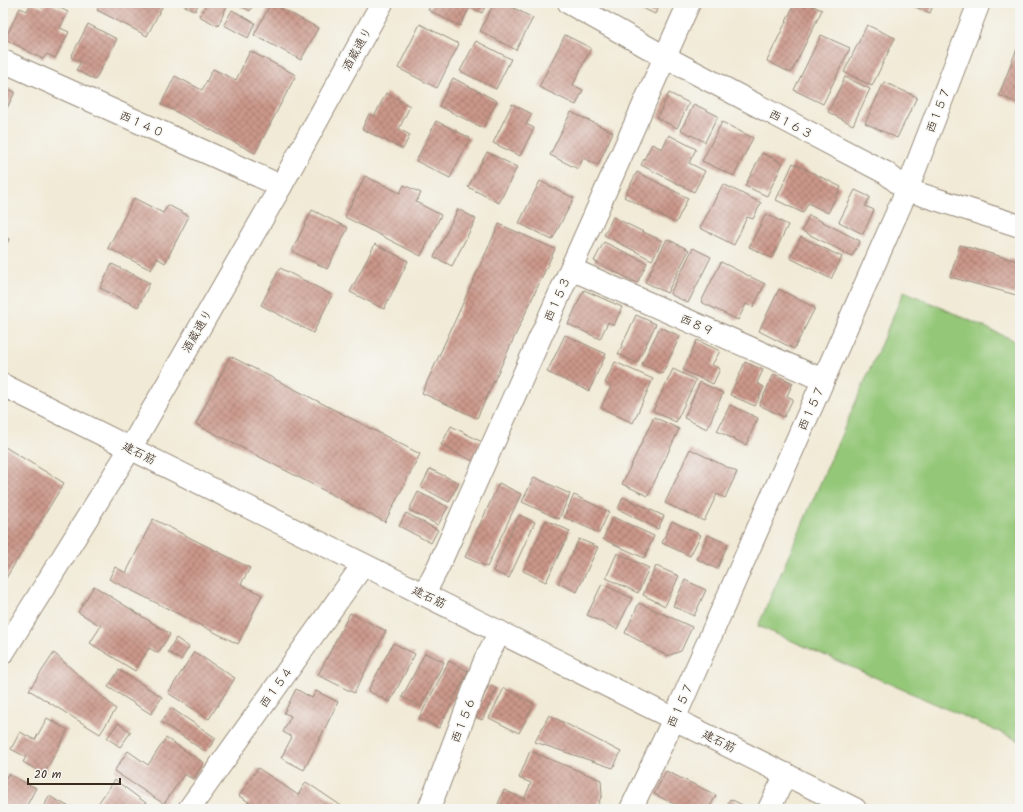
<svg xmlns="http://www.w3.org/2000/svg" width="1023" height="812" viewBox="0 0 1023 812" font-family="Kalam,'Klee One',sans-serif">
  <defs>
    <pattern id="building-cross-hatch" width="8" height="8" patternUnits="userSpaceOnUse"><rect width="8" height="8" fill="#cb978a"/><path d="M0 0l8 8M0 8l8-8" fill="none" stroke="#a67b70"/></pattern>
  </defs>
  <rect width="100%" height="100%" fill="#f6f6f2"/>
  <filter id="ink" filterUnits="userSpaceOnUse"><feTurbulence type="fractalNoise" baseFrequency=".025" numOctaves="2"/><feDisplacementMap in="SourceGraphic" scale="8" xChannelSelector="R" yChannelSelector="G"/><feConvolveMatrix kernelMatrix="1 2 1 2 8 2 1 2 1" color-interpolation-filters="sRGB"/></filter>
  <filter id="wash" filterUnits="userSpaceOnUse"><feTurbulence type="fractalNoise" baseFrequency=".012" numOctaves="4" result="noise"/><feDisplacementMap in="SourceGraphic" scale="16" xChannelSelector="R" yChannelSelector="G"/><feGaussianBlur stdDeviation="0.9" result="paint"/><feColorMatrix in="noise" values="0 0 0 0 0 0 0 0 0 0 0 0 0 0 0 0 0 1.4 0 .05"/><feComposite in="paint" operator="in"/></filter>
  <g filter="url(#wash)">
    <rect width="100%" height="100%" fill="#f1ead6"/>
    <path fill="#94c778" stroke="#68784b" d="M904,291l116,52v398l-262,-115z"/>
    <g id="blocks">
      <g fill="url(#building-cross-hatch)">
        <path d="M31,3l12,5 3,-5h4l18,9 -8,16 9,4 -14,26 -8,-4 -4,5 -38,-20 15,-31 7,3z"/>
        <path d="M101,3h58l4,2 -16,31 -50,-26z"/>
        <path d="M179,3h20l-4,8z"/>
        <path d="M207,3h14l6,3 -9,20 -19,-10z"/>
        <path d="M234,3h20l-4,8z"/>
        <path d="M271,3l47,25 -17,32 -47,-25z"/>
        <path d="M432,3h55l-5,10 -12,-6 -10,19 -32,-16z"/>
        <path d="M494,3h10l29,15 -17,32 -36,-19z"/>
        <path d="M632,3h28l-5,11z"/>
        <path d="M795,3h11l16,7 -31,63 -24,-12z"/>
        <path d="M905,3h29l-4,10z"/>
        <path d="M232,10l23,13 -7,15 -24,-13z"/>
        <path d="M88,24l29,15 -22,41 -19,-10 5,-8 -10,-5z"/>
        <path d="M420,24l39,20 -22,44 -39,-20z"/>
        <path d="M867,25l28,13 -23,48 -28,-14z"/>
        <path d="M565,35l26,13 -18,37 10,5 -7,15 -37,-18z"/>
        <path d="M821,35l29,13 -27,56 -29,-14z"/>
        <path d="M476,41l35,18 -15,30 -36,-18z"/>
        <path d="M1020,41v63l-21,-9z"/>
        <path d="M250,51l46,24 -41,78 -94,-49 14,-28 27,14 11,-21 23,11z"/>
        <path d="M845,77l25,12 -17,36 -25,-13z"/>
        <path d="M453,78l44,23 -14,27 -44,-22z"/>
        <path d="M884,82l33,15 -20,41 -32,-15z"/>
        <path d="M3,86l12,6 -12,24z"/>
        <path d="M386,93l24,13 -11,23 11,6 -7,14 -41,-20 7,-15 5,3z"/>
        <path d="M669,93l20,10 -12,25 -20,-10z"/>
        <path d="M512,104l20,10 -6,10 8,4 -14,28 -27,-13z"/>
        <path d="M694,104l24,12 -13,26 -24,-12z"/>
        <path d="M571,112l42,20 -15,33 -15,-7 -5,11 -28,-14z"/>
        <path d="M436,121l34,17 -20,40 -34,-17z"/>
        <path d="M722,122l31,16 -19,38 -32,-15z"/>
        <path d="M669,135l27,14 -7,14 16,8 -11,21 -53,-27 11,-21 10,5z"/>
        <path d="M487,152l30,15 -18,36 -31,-16z"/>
        <path d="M762,153l21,10 -16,33 -22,-10z"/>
        <path d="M793,163l48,24 -13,26 -20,-10 -5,10 -27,-13z"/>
        <path d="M637,172l51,26 -12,25 -52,-26z"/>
        <path d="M365,176l35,17 4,-8 17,8 -5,9 25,13 -20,41 -76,-39z"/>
        <path d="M540,181l34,17 -22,42 -33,-17z"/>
        <path d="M723,184l38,19 -8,16 -6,-2 -13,28 -34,-17z"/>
        <path d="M855,190l15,7 -5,9 9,4 -11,24 -24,-12z"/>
        <path d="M134,198l29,15 5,-8 21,11 -24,47 -8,-5 -6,12 -43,-22z"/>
        <path d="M458,209l18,10 -24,47 -18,-9z"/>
        <path d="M312,210l36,18 -21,41 -35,-18z"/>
        <path d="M766,214l22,11 -16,33 -23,-11z"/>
        <path d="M809,215l51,26 -8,15 -50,-25z"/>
        <path d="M613,217l49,24 -10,19 -48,-25z"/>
        <path d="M499,224l56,25 -78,169 -55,-25z"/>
        <path d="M3,235l6,4 -6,12z"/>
        <path d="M801,237l41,20 -11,22 -41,-21z"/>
        <path d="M667,239l22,11 -22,43 -22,-11z"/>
        <path d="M604,242l43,21 -10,20 -43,-22z"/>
        <path d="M375,244l33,17 -24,48 -34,-17z"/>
        <path d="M960,245l60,17v34l-70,-19z"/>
        <path d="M693,248l18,9 -23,46 -18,-9z"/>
        <path d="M721,262l44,22 -12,23 -7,-3 -8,16 -37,-18z"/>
        <path d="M112,264l38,19 -12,24 -38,-19z"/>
        <path d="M280,268l52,27 -19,38 -52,-28z"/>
        <path d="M779,289l36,19 -21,41 -35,-18z"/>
        <path d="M584,290l38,17 -8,18 -6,-3 -8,17 -32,-15z"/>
        <path d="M636,315l20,9 -19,39 -19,-9z"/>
        <path d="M660,327l20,9 -18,38 -20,-10z"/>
        <path d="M565,335l41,19 -17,37 -42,-19z"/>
        <path d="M697,340l23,11 -8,14 8,4 -7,15 -30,-14z"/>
        <path d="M230,356l190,98 -35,68 -189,-98z"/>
        <path d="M615,362l38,17 -20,44 -32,-15 10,-22 -6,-3z"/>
        <path d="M745,362l18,8 -6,13 7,4 -9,19 -25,-11z"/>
        <path d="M673,369l23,11 -20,42 -23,-11z"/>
        <path d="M774,374l19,9 -6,13 6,3 -9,18 -25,-12z"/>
        <path d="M700,382l23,11 -16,36 -23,-11z"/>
        <path d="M730,405l28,13 -12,27 -29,-14z"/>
        <path d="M654,417l25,12 -31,67 -26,-12z"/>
        <path d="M451,426l31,16 -9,19 -32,-16z"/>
        <path d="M5,447l59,36 -61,100v-133z"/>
        <path d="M690,449l47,23 -12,26 -8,-4 -13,27 -39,-18z"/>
        <path d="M430,469l29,14 -10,19 -28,-15z"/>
        <path d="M534,477l36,17 -11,25 -37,-17z"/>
        <path d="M499,483l22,11 -34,73 -22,-10z"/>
        <path d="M418,492l30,15 -10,18 -29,-15z"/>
        <path d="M574,495l35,17 -10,21 -35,-16z"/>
        <path d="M623,497l41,19 -6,13 -40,-20z"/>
        <path d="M406,513l32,17 -7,13 -32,-17z"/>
        <path d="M519,515l16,7 -26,56 -16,-7z"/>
        <path d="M613,517l41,19 -10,22 -41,-19z"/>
        <path d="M153,519l97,49 -9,16 21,11 -24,49 -129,-65 6,-12 11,6z"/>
        <path d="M546,520l24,11 -24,51 -23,-11z"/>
        <path d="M672,521l29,14 -11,21 -28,-13z"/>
        <path d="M708,535l20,9 -11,25 -20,-10z"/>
        <path d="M579,539l19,8 -21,45 -19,-9z"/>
        <path d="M617,553l32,15 -11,25 -32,-15z"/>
        <path d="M656,566l23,10 -14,30 -22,-11z"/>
        <path d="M685,580l21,10 -12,26 -21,-10z"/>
        <path d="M602,584l30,14 -15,31 -30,-14z"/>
        <path d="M94,586l76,48 -12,19 -9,-5 -14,23 -45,-28 11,-17 -23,-14z"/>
        <path d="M639,603l53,24 -11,24 -14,5 -42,-23z"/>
        <path d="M350,613l36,18 -32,62 -36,-18z"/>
        <path d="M176,638l13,9 -8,13 -13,-8z"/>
        <path d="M393,643l22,11 -25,48 -22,-11z"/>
        <path d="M194,652l41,26 -26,41 -41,-26z"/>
        <path d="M54,653l62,56 -16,25 -71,-44z"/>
        <path d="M425,653l19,9 -23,45 -19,-10z"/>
        <path d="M449,661l19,10 -29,57 -20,-10z"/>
        <path d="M119,670l43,27 -11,17 -43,-27z"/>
        <path d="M489,685l8,4 -15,31 -8,-4z"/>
        <path d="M504,688l30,16 -15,29 -30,-15z"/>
        <path d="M296,689l16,9 4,-7 22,11 -34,68 -23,-12 11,-21 -9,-5 8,-16 -7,-3z"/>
        <path d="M171,708l45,30 -10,14 -45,-30z"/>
        <path d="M549,715l72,37 -8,16 -78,-26z"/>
        <path d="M47,718l21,12 -24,44 -21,-12 3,-5 -15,-8 9,-17 15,8z"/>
        <path d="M118,723l13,9 -11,15 -13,-9z"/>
        <path d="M166,738l38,25 -11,16 -9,-5 -20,30 -50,-33 14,-20 20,14z"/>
        <path d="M530,751l71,29 1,15 -6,14h-100l8,-19 20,9 7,-16 -12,-5z"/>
        <path d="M258,768l40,27 8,-13 40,27h-102l5,-7 -10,-6z"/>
        <path d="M666,771l50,24 -7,14h-25l-30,-15z"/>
        <path d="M8,774l28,14 -11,21h-22v-26z"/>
        <path d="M115,780l39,29h-60z"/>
        <path d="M49,796l24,13h-30z"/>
        <path d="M730,799l21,10h-26z"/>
        <path d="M404,804l10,5h-12z"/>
      </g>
    </g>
  </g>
  <g filter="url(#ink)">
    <use href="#blocks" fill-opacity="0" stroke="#968a7a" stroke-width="1"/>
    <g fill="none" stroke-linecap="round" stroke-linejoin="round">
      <defs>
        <g id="minor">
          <path d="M569,3l96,54 221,116 21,17 113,36"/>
          <path d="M3,61l278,125"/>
          <path d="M571,269l252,111"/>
          <path d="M3,385l852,424"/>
          <path d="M424,594l15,-29 250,-562"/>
          <path d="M3,653l127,-204 151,-263 101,-183"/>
          <path d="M189,809l174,-244"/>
          <path d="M429,809l56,-149 15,-28"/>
          <path d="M631,809l43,-90 233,-529 72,-187"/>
          <path d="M769,809l17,-35"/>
        </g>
      </defs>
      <use href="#minor" stroke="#968a7a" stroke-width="24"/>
      <use href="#minor" stroke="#fff" stroke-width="22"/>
    </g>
  </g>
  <g text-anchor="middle" stroke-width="3" stroke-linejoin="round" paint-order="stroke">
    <g font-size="12" fill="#3b2a1e" stroke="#f6f6f2">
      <text transform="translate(357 49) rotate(-61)" y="4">酒蔵通り</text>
      <text transform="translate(938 110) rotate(-69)" y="4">西１５７</text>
      <text transform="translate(142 124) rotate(24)" y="4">西１４０</text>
      <text transform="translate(791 124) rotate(28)" y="4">西１６３</text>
      <text transform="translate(557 299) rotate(-66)" y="4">西１５３</text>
      <text transform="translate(697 325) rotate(24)" y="4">西８９</text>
      <text transform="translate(197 331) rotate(-60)" y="4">酒蔵通り</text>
      <text transform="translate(811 408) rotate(-66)" y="4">西１５７</text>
      <text transform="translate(139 453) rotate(27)" y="4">建石筋</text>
      <text transform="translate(429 597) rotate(26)" y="4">建石筋</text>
      <text transform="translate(276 687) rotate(-54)" y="4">西１５４</text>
      <text transform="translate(680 705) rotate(-66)" y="4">西１５７</text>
      <text transform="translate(463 720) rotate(-69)" y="4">西１５６</text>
      <text transform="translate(719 741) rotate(27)" y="4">建石筋</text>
    </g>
  </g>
  <rect width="1023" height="812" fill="none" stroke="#f6f6f2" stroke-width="16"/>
  <path d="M28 778v6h92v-6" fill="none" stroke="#3b2a1e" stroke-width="2"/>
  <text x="34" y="778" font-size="12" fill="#3b2a1e" stroke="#f6f6f2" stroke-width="3" paint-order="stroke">20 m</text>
</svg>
